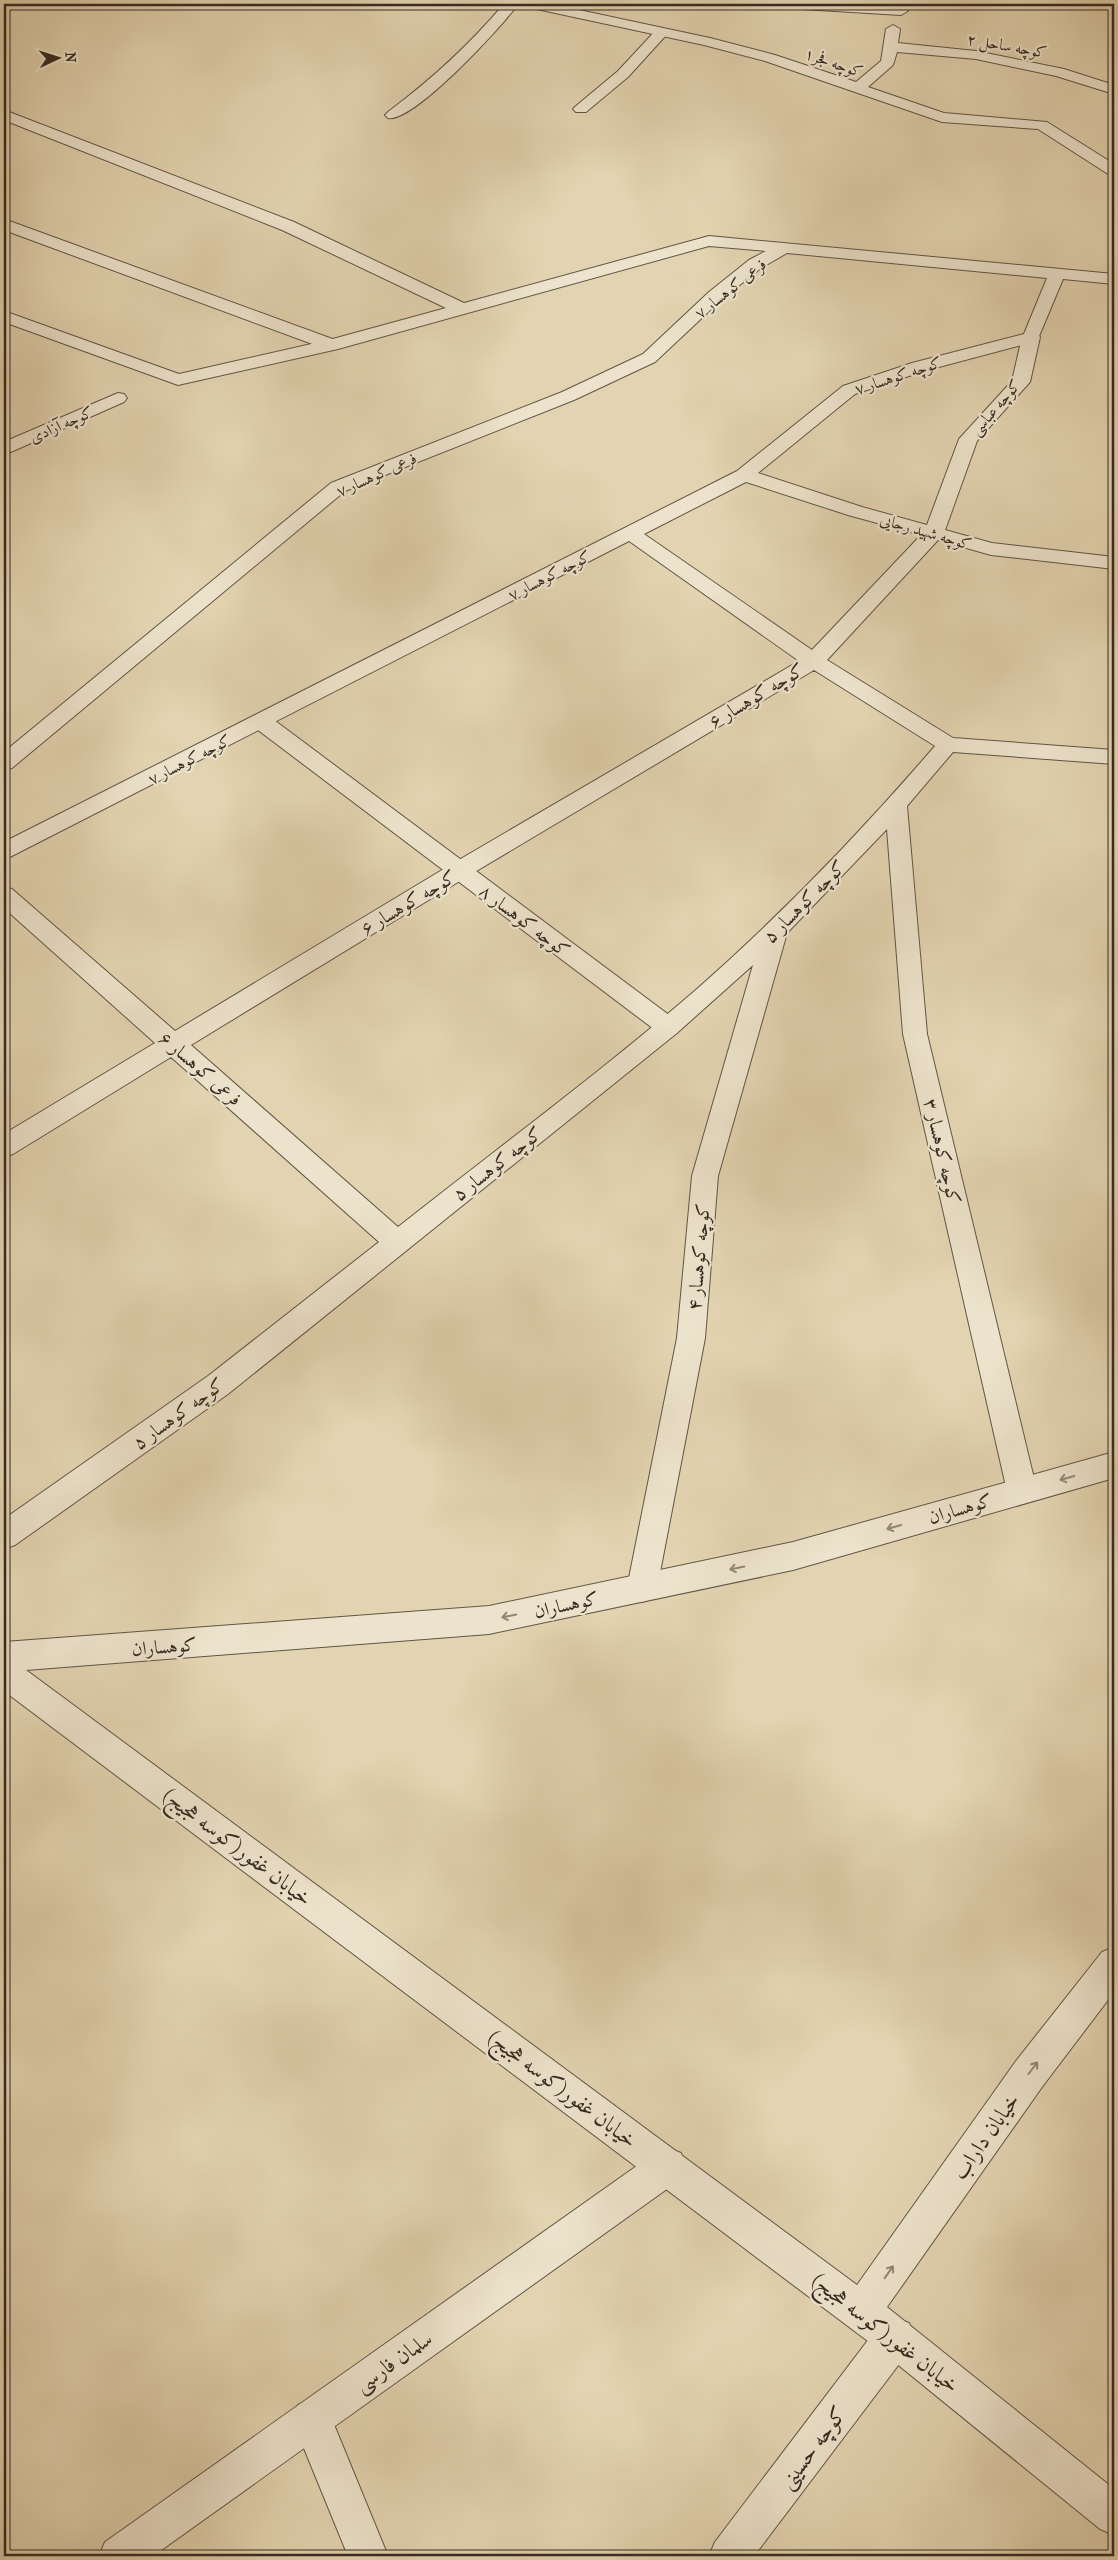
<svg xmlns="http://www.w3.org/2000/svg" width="1118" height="2560" viewBox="0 0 1118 2560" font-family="'IM FELL French Canon',Amiri,serif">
  <rect width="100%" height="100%" fill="#e3d4b1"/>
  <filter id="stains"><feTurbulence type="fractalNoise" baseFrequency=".004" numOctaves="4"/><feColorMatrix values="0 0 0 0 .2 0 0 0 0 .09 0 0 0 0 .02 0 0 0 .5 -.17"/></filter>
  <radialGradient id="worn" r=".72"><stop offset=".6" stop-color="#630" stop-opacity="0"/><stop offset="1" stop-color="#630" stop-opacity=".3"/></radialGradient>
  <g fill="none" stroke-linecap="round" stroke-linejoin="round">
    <defs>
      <g id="service">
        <path d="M504,4h14c-15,22 -106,120 -130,114l-3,-3 3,-3c43,-32 81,-67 116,-108z"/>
        <path d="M662,28l7,4 -41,45 -42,35h-10l-3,-3 3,-3 42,-35 39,-42z"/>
        <path d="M4,219l334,122 3,4 -3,4h-12l-322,-119z"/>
        <path d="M1031,332l6,1 3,4 -10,45 -53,59 -33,92 -3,4h-14l-3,-4 35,-94 53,-58 10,-44 3,-4z"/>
        <path d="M118,393l6,1 3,4 -3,4 -120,53v-13z"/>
        <path d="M262,715l8,2 407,304 3,6 -3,6 -9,3 -9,-3 -405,-306 -3,-5 3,-5z"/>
        <path d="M895,2318l14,5 5,14 -5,14 -155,205h-45l6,-14 166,-219z"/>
        <path d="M312,2399l14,6 62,151h-40l-56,-137 6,-14z"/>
      </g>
      <g id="minor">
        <path d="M525,4h26l159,34 65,17 81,27 25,-21 5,-32 7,-4 7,4 -2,14 78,8 88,18 50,16v9l-58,-18 -80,-17 -79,-7 -4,13 -25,22 76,26 103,9 67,42v12l-6,-2 -70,-45 -96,-7 -177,-61 -61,-16 -172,-37z"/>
        <path d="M778,4c17,-1 123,-2 130,7l-7,4 -116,-7z"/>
        <path d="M4,110l290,112 170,81 245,-67 405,38v10l-51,-5 -26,62 -113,30 -69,23 -97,79 104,34 130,36 122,14v12l-123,-14 -53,-15 -111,120 126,78 161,12v14l-161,-12 -46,54 20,228 110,457 -5,9 -10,4 -10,-4 -5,-9 -104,-457 -16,-205 -100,104 -69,243 -13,162 -48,250 -4,10 -11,4 -11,-4 -4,-10 50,-250 15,-162 61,-211 -76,68 -449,361 -213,151 -11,4v-30l204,-143 171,-134 -208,-185 -158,97 -9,3v-23l151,-91 -151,-135v-21l8,2 163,142 277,-167 347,-203 -170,-120 -625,319v-18l733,-371 106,-85 69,-23 112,-29 23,-56 -260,-25 -26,15 -40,32 -66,62 -81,38 -229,91 -333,277 -8,2v-18l327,-269 231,-91 81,-38 66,-62 40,-32 17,-9 -57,-5 -371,103 -160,36 -174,-63v-11l175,63 150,-34 117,-32 -164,-78 -278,-110zM746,482l102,33 73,20 -109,115 -168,-116zM814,670l121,76c-74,86 -153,168 -238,243 -96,83 -199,159 -299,238l-207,-182 277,-169z"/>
        <path d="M668,2148l13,5 5,13 -5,13 -528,377h-54l6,-14 550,-389z"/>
      </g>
      <path id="tertiary" d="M1114,1452v26l-321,92 -304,64 -463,36 831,615 159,-224 86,-109 12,-5v45l-72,95 -155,220 227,182v46l-14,-6 -219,-178 -877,-660v-49l485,-36 304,-64z"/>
    </defs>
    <use href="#service" stroke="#615546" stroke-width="2"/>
    <use href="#minor" stroke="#615546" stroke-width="2"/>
    <use href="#tertiary" stroke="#615546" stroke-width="2"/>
    <use href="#service" fill="#ede3cc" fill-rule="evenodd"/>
    <use href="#minor" fill="#ede3cc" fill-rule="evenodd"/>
    <use href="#tertiary" fill="#ede3cc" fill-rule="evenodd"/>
  </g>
  <defs><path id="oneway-shaft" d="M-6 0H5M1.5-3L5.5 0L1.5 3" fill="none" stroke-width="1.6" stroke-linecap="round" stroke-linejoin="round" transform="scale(1.25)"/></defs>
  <g stroke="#928778">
    <use href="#oneway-shaft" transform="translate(1067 1478) rotate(164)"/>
    <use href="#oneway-shaft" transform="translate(894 1527) rotate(164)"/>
    <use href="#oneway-shaft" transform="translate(737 1568) rotate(168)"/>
    <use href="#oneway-shaft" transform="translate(509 1616) rotate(168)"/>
    <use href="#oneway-shaft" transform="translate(1033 2068) rotate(-53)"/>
    <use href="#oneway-shaft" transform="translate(889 2272) rotate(-55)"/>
  </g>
  <g text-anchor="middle" stroke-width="4.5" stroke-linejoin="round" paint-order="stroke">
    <g font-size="16" fill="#362b23" stroke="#ede3cc">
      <text transform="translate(1007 45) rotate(10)" y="6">کوچه ساحل ۲</text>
      <text transform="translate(834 62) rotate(19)" y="6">کوچه فجر۱</text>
      <text transform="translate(730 288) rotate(-38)" y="6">فرعی کوهسار ۷</text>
      <text transform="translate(898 375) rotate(-18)" y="6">کوچه کوهسار ۷</text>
      <text transform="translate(995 407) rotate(-49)" y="6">کوچه عباسی</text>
      <text transform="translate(61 424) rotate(-24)" y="6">کوچه آزادی</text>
      <text transform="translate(376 474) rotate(-24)" y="6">فرعی کوهسار ۷</text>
      <text transform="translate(926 531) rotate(16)" y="6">کوچه شهید رجایی</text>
      <text transform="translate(549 575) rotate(-27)" y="6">کوچه کوهسار ۷</text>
      <text transform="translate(189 759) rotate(-27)" y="6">کوچه کوهسار ۷</text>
    </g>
    <g font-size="19" fill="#362b23" stroke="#ede3cc">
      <text transform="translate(756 695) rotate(-31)" y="7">کوچه کوهسار ۶</text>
      <text transform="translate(804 901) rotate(-45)" y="7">کوچه کوهسار ۵</text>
      <text transform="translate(408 902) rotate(-31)" y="7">کوچه کوهسار ۶</text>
      <text transform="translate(525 920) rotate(37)" y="7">کوچه کوهسار ۸</text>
      <text transform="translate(201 1068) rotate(41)" y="7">فرعی کوهسار ۶</text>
      <text transform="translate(943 1151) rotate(77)" y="7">کوچه کوهسار ۳</text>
      <text transform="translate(497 1163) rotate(-38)" y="7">کوچه کوهسار ۵</text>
      <text transform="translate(698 1257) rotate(-85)" y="7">کوچه کوهسار ۴</text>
      <text transform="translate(178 1413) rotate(-36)" y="7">کوچه کوهسار ۵</text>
      <text transform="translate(960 1508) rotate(-16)" y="7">کوهساران</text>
      <text transform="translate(566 1604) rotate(-12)" y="7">کوهساران</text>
      <text transform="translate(164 1646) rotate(-4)" y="7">کوهساران</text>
    </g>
    <g font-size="22" fill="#362b23" stroke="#ede3cc">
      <text transform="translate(238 1846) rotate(37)" y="8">خیابان غفور(کوسه هجیج)</text>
      <text transform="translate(563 2088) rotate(37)" y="8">خیابان غفور(کوسه هجیج)</text>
      <text transform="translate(985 2136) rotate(-55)" y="8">خیابان داراب</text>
      <text transform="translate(886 2332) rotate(38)" y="8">خیابان غفور(کوسه هجیج)</text>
      <text transform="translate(393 2361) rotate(-35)" y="8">سلمان فارسی</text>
      <text transform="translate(812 2447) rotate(-53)" y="8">کوچه حسینی</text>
    </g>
  </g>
  <rect width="1118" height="2560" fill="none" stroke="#e3d4b1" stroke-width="20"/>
  <rect x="5" y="5" width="1108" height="2550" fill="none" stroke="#362b23" stroke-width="2.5"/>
  <rect x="10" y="10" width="1098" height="2540" fill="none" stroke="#362b23"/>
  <g transform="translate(58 58) rotate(86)" stroke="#ede3cc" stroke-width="4" paint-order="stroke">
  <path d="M0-4L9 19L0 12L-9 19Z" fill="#362b23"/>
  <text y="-8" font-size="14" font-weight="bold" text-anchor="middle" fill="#362b23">N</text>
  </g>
  <rect width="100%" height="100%" filter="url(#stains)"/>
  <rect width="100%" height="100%" fill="url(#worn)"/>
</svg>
